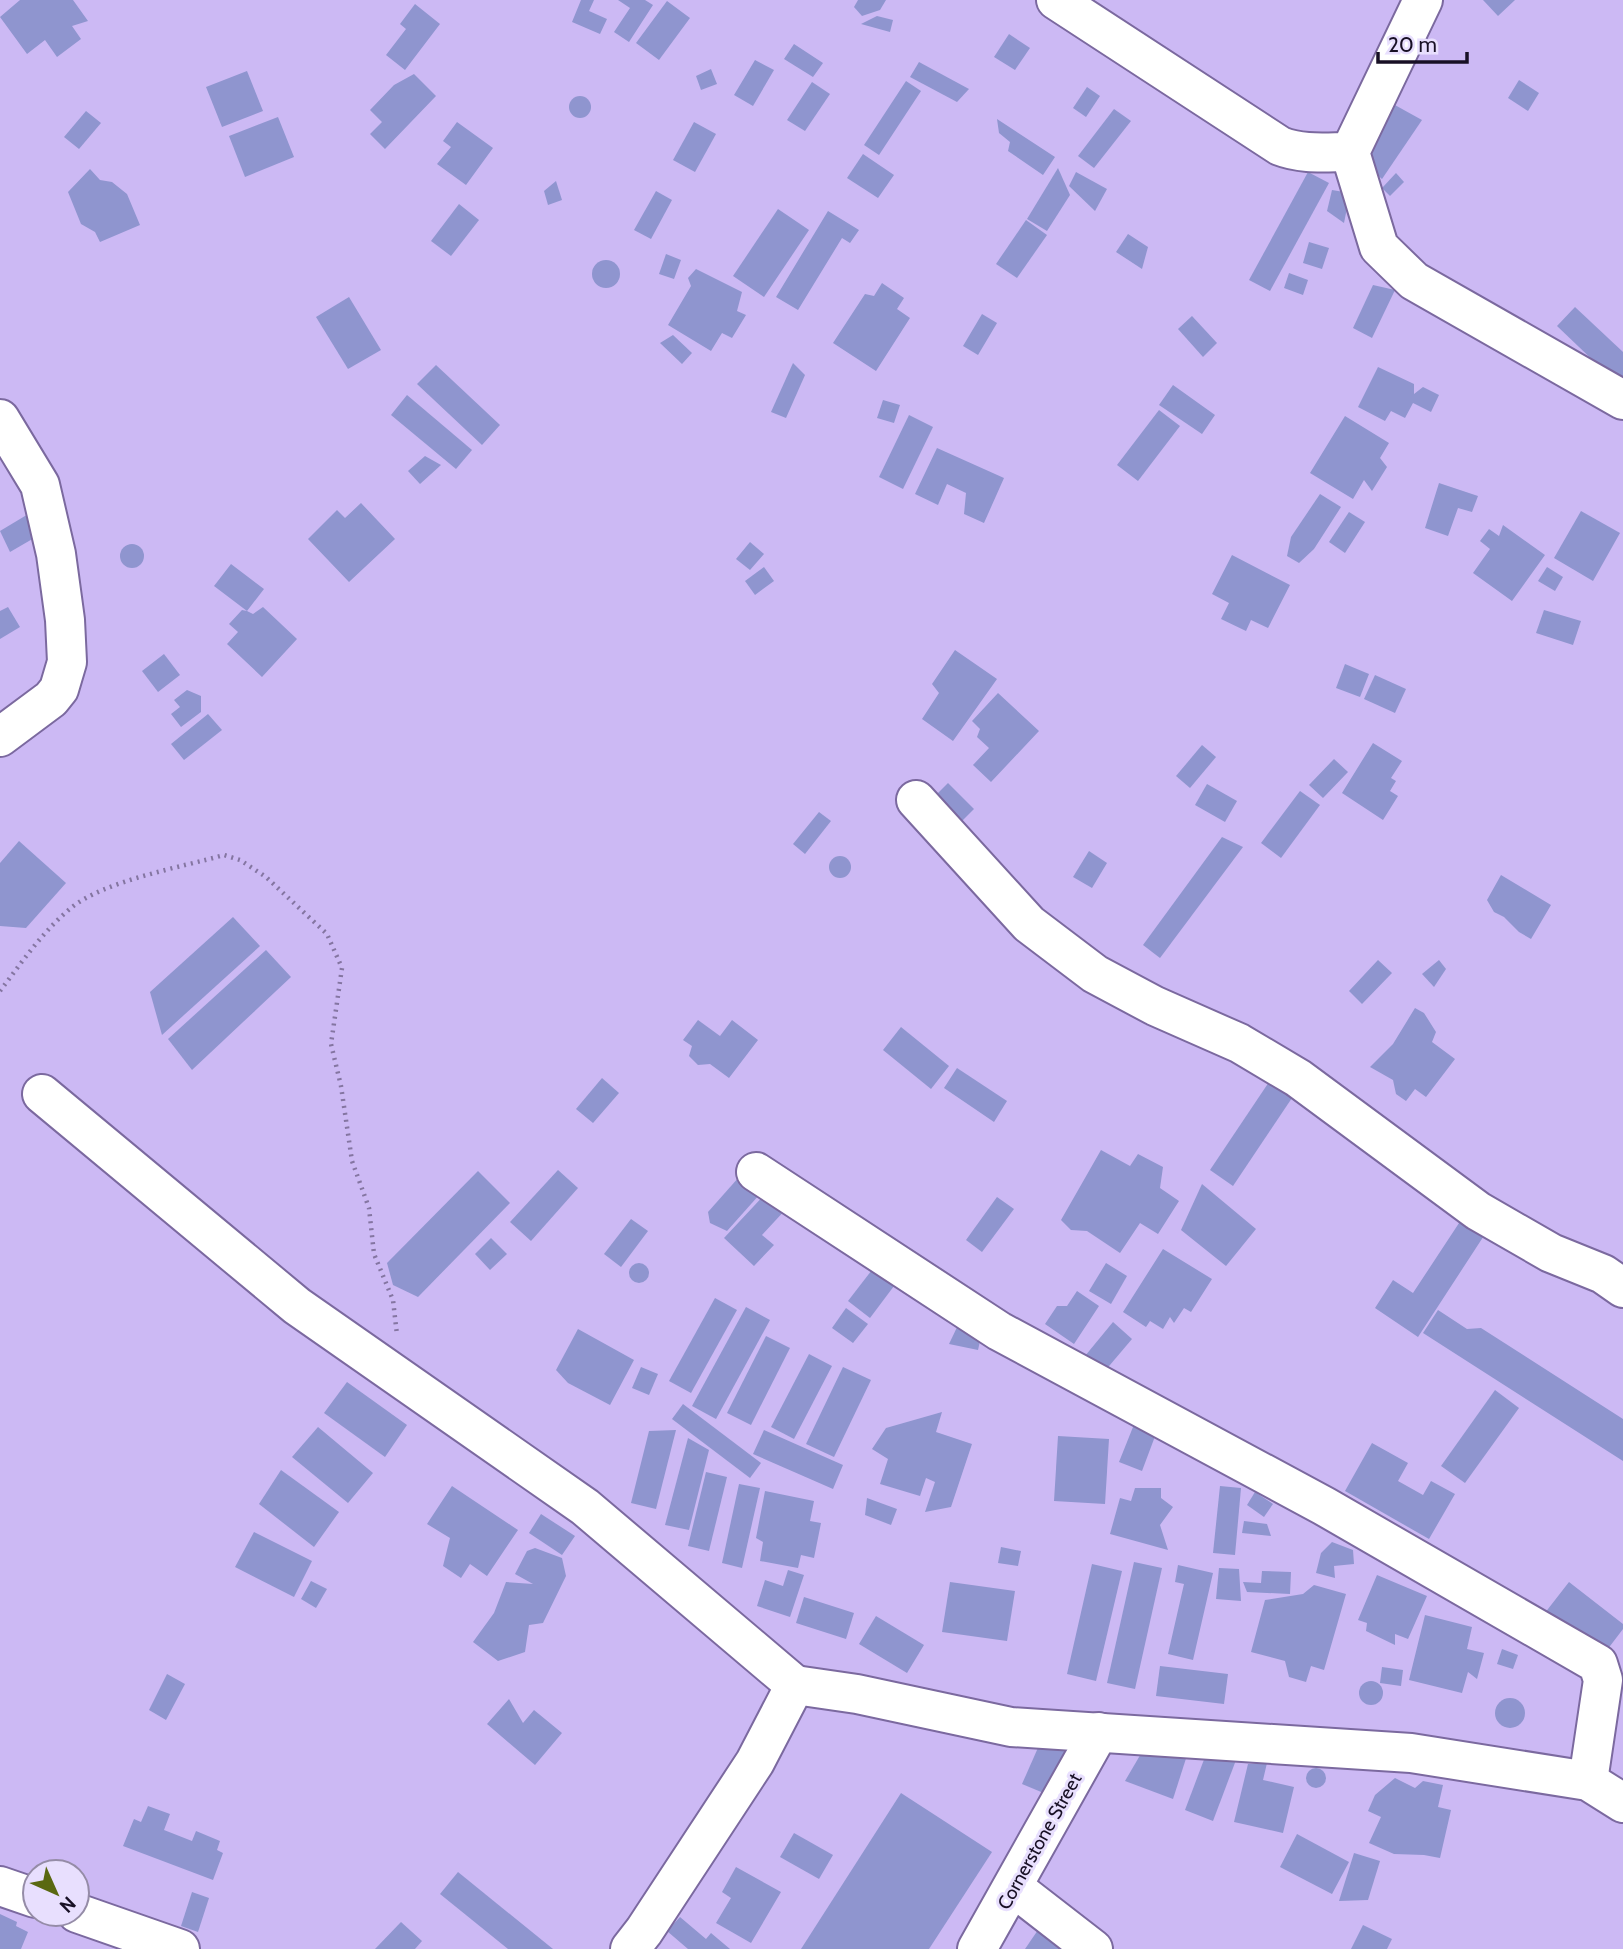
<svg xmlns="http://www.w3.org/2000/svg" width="1623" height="1949" viewBox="0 0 1623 1949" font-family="Cabin,sans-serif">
  <rect width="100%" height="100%" fill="#ccb9f4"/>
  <g fill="#8f95cf">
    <path d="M20,0h53l15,21 -16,5 9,13 -24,18 -12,-17 -18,14 -27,-37z"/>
    <path d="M581,0h13l-5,11 18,8 -7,15 -28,-12z"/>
    <path d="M618,0h27l8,5 -24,37 -15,-10 16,-24z"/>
    <path d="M858,0h28l-6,10 -18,6 -8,-9z"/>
    <path d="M1483,0h32l-17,16z"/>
    <path d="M667,1l23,17 -31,42 -23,-17z"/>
    <path d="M415,4l25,20 -35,46 -19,-15 20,-26 -6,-5z"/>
    <path d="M877,16l16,4 -3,12 -29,-8z"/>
    <path d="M1009,34l21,14 -15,22 -21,-13z"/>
    <path d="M794,44l29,19 -10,14 -29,-18z"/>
    <path d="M755,60l19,10 -21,36 -19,-11z"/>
    <path d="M919,62l50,27 -12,13 -47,-25z"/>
    <path d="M711,69l6,15 -16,6 -5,-14z"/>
    <path d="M247,71l16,40 -41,16 -16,-40z"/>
    <path d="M414,74l22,22 -51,53 -15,-15 12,-12 -12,-12 24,-25z"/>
    <path d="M1519,80l20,13 -11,18 -20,-13z"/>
    <path d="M906,81l15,10 -42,64 -15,-10z"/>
    <path d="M812,82l18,12 -25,37 -18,-11z"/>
    <path d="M1087,87l13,9 -14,21 -13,-9z"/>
    <circle cx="580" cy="107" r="11"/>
    <path d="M1384,99l38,21 -40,59 -26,-23z"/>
    <path d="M1114,109l17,12 -37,47 -16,-12z"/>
    <path d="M86,111l15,12 -22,26 -15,-12z"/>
    <path d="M278,117l16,40 -49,20 -16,-41z"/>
    <path d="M997,119l58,38 -12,18 -35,-24 2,-9 -11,-9z"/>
    <path d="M457,122l36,26 -27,37 -29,-21 14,-17 -8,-6z"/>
    <path d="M694,122l22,12 -21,38 -22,-12z"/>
    <path d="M863,154l31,21 -16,23 -31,-20z"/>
    <path d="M1058,168l12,27 -23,36 -20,-12z"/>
    <path d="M90,169l10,11 12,2 15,12 13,31 -40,17 -5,-10 -14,-8 -13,-32z"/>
    <path d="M1076,172l31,17 -12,22 -26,-25z"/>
    <path d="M1308,172l21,11 -59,108 -21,-11z"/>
    <path d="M1396,173l8,9 -14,14 -8,-8z"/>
    <path d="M556,181l6,19 -14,5 -4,-14z"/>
    <path d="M1332,190l18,3 -6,30 -17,-12z"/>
    <path d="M656,191l16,9 -21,39 -17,-9z"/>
    <path d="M459,204l20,16 -28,36 -20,-15z"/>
    <path d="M778,209l31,21 -45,67 -31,-21z"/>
    <path d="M828,211l31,19 -9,13 -8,-5 -44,72 -22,-13z"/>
    <path d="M1026,220l21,15 -30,43 -21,-14z"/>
    <path d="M1128,234l20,13 -6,22 -26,-17z"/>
    <path d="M1309,242l20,6 -7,21 -19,-6z"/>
    <path d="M666,254l15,6 -7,19 -15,-5z"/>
    <circle cx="606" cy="274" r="14"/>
    <path d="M696,269l46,23 -5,19 9,4 -14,23 -10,-5 -11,18 -43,-26 23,-39 -3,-8z"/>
    <path d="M1289,273l19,7 -5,15 -19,-7z"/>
    <path d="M882,283l22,15 -7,11 13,9 -34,53 -43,-28 32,-49 9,2z"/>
    <path d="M1373,285l22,5 -23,48 -19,-10z"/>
    <path d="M349,297l32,53 -33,19 -32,-52z"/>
    <path d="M1575,307l48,45v37l-66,-63z"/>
    <path d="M982,314l15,9 -19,32 -15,-9z"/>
    <path d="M1192,316l25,27 -14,14 -25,-28z"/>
    <path d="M673,335l19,18 -10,11 -22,-21z"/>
    <path d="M793,363l12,12 -19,43 -15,-6z"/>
    <path d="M436,365l64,60 -18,20 -65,-61z"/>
    <path d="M1378,367l36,17v10l9,-7 16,8 -8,17 -18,-9 -8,15 -14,-7 -6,10 -27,-14z"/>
    <path d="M1173,385l42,30 -13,19 -43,-29z"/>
    <path d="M407,395l65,55 -16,19 -65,-54z"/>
    <path d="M883,400l17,5 -6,18 -17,-5z"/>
    <path d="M1159,410l21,16 -42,55 -21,-16z"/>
    <path d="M909,415l24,12 -30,62 -24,-12z"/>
    <path d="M1345,416l44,27 -9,15 7,9 -15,24 -8,-11 -11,19 -43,-26z"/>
    <path d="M937,448l67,30 -20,45 -20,-9 2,-21 -19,-9 -9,21 -23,-11z"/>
    <path d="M425,456l16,9 -21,19 -12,-13z"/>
    <path d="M1439,483l39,13 -6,16 -14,-4 -10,28 -23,-8z"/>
    <path d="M1320,494l21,13 -27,42 -15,14 -12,-7 4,-19z"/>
    <path d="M361,503l34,36 -46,43 -41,-43 29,-29 8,8z"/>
    <path d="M1581,511l39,22 -27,48 -39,-23z"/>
    <path d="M1349,512l16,10 -20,31 -16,-11z"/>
    <path d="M30,513l11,21 -31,18 -10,-21z"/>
    <path d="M1503,525l42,30 -33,46 -39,-28 17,-24 -10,-8 9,-12 10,7z"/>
    <path d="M750,542l14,12 -14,16 -14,-11z"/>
    <circle cx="132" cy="556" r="12"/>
    <path d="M1232,555l58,30 -22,43 -17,-8 -5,11 -25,-12 8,-16 -17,-9z"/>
    <path d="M231,564l33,25 -17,22 6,3 10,-7 34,32 -35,38 -35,-33 11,-12 -9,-8 13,-14 5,1 -33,-25z"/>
    <path d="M764,567l10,14 -19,14 -10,-14z"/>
    <path d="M1547,567l16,10 -8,14 -17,-10z"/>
    <path d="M8,607l12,20 -20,12v-28z"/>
    <path d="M1544,610l37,11 -8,24 -37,-12z"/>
    <path d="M955,650l42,29 -44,62 -31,-22 17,-26 -7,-9z"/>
    <path d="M164,654l16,21 -22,17 -16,-21z"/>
    <path d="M1345,664l24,10 -9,23 -24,-9z"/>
    <path d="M1375,675l31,14 -11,24 -31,-14z"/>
    <path d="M187,690l14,6v16l-20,15 -10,-13 9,-7 -6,-7z"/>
    <path d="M998,693l41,38 -48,51 -18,-17 16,-17 -12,-11 3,-8 -8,-8z"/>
    <path d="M208,714l14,16 -38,30 -13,-16z"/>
    <path d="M1373,743l29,18 -11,17 5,3 -6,10 8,5 -15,24 -41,-27z"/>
    <path d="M1202,745l14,12 -26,31 -14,-12z"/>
    <path d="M1334,759l14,13 -25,26 -14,-13z"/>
    <path d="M948,783l26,26 -15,15 -26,-26z"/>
    <path d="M1207,784l30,17 -12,21 -30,-17z"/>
    <path d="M1300,791l20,14 -39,53 -20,-15z"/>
    <path d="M819,812l12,9 -26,33 -12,-10z"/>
    <path d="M1222,837l21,10 -83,111 -17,-13z"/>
    <path d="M19,841l47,42 -40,45 -26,-2v-63z"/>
    <path d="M1089,851l18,12 -15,25 -19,-11z"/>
    <circle cx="840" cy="867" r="11"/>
    <path d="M1501,875l50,30 -20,34 -12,-7 -15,-15 -10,-5 -7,-12z"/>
    <path d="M233,917l27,29 -98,89 -12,-43z"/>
    <path d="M266,950l25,27 -99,93 -24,-31z"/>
    <path d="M1378,960l14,13 -30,31 -13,-13z"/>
    <path d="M1439,960l7,9 -12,18 -12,-13z"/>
    <path d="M1415,1008l9,5 12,19 -4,10 23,17 -29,38 -11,-8 -9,12 -10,-7 -3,-14 -23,-13 23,-23z"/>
    <path d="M698,1020l22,16 12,-16 26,20 -29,38 -19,-14 -12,1 -9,-9 3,-10 -9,-6z"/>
    <path d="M901,1027l48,39 -18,23 -48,-39z"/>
    <path d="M957,1068l50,33 -13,21 -50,-34z"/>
    <path d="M1275,1073l23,16 -65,97 -23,-16z"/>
    <path d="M602,1078l17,15 -26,30 -17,-14z"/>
    <path d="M1101,1150l29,16 8,-12 25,13 -3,21 19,13 -21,33 -18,-11 -20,30 -33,-22 -16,-1 -10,-10z"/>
    <path d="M747,1168l20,18 -40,45 -17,-8 -2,-11z"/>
    <path d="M558,1170l20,18 -47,53 -21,-19z"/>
    <path d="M478,1171l32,32 -92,94 -25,-12 -6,-22z"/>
    <path d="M1202,1184l54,45 -30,37 -45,-36z"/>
    <path d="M768,1191l19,17 -25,27 12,10 -20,21 -30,-28z"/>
    <path d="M997,1197l17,12 -32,43 -16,-12z"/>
    <path d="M1463,1217l26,11 -71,109 -43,-29 18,-28 20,13z"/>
    <path d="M631,1219l17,12 -27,36 -17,-13z"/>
    <path d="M491,1238l16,16 -17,16 -15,-16z"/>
    <path d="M1163,1249l49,30 -21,33 -7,-4 -10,15 -4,-6 -7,12 -13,-8 -4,6 -23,-15z"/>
    <circle cx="639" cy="1273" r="10"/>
    <path d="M1106,1263l21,13 -16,28 -22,-13z"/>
    <path d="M875,1266l22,16 -27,36 -22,-17z"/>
    <path d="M1077,1291l22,15 -25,38 -29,-20 12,-18h10z"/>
    <path d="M715,1298l22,12 -46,83 -22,-12z"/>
    <path d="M746,1307l24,13 -54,99 -24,-13z"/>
    <path d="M846,1308l22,16 -15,19 -21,-15z"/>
    <path d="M1438,1310l29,19 14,-1 142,91v42l-200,-128z"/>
    <path d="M960,1321l22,11 -4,18 -29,-6z"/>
    <path d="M1113,1322l19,17 -28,33 -19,-16z"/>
    <path d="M578,1329l56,31 -24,45 -42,-22 -12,-13z"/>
    <path d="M766,1336l24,12 -39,77 -24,-12z"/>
    <path d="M809,1354l23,12 -38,73 -23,-12z"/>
    <path d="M641,1367l17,7 -9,21 -17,-7z"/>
    <path d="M843,1367l28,13 -37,77 -28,-13z"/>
    <path d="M347,1382l60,43 -22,32 -61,-44z"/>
    <path d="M1495,1390l24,18 -54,75 -24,-17z"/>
    <path d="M683,1404l78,59 -11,15 -78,-59z"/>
    <path d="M942,1412l-6,20 36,12 -21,63 -26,5 10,-30 -9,-4 -6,18 -40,-12 8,-25 -16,-10 14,-21z"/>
    <path d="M1135,1422l22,9 -15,40 -23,-9z"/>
    <path d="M318,1427l55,46 -25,30 -56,-46z"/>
    <path d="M676,1430l-20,79 -25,-6 18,-72z"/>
    <path d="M764,1430l79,35 -10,24 -80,-35z"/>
    <path d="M1058,1436l51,3 -4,65 -51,-3z"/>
    <path d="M688,1438l21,12 -20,80 -24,-5z"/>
    <path d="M1372,1443l36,20 -10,18 25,14 8,-14 24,13 -26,45 -84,-48z"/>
    <path d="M281,1470l58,42 -25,35 -55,-43z"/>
    <path d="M706,1472l21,5 -18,74 -21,-5z"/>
    <path d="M739,1484l21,4 -18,80 -20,-5z"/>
    <path d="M452,1486l66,44 -31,46 -17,-12 -9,14 -18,-12 7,-28 -23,-14z"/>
    <path d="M1220,1486l21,2 -6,67 -22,-2z"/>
    <path d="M1135,1488h26v10l12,9 -13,18 8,25 -58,-16 10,-36 11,3z"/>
    <path d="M765,1491l49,10 -4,20 11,2 -7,35 -13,-3 -3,13 -38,-7 3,-19 -7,-4z"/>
    <path d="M1255,1492l18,12 -9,13 -17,-12z"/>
    <path d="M867,1498l30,11 -6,16 -26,-10z"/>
    <path d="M541,1514l34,22 -13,19 -33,-22z"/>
    <path d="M1244,1521l23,3 4,12 -29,-3z"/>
    <path d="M254,1532l58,29 -18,36 -59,-30z"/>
    <path d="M1332,1542l21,8 1,14 -20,2 1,12 -19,-5 5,-20z"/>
    <path d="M1001,1547l20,4 -3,15 -20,-3z"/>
    <path d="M535,1548l27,10 4,18 -23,47 -14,2 -4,27 -27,9 -25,-19 21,-29 12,-31 27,2 -18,-10 12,-23z"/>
    <path d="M1134,1562l28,6 -27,121 -28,-6z"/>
    <path d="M1092,1564l30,7 -26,110 -29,-7z"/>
    <path d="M1178,1565l35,8 -20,87 -25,-6 16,-70 -9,-2z"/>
    <path d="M1219,1568l20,1 2,32 -25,-2z"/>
    <path d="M788,1570l16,5 -14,42 -33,-11 8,-26 18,6z"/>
    <path d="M1262,1571l29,1 -1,22 -43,-2 -4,-10 18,1z"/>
    <path d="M1377,1575l50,21 -19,43 -13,-5v11l-29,-14 1,-8 -9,-3z"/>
    <path d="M311,1581l16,8 -11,19 -15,-9z"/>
    <path d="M950,1582l65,9 -8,50 -65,-9z"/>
    <path d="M1569,1582l54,42v5l-16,21 -15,-12 -10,12 -41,-32z"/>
    <path d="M1314,1585l32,9 -22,76 -13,-4 -5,16 -17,-5 -4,-16 -34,-9 14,-52 38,-6z"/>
    <path d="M804,1597l50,16 -8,26 -50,-16z"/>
    <path d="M1425,1615l47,12 -5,22 17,4 -7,26 -9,-7 -6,21 -53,-13z"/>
    <path d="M876,1616l48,29 -17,28 -48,-29z"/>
    <path d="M1502,1649l16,6 -5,14 -16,-5z"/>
    <path d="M1160,1666l68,8 -4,30 -68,-8z"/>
    <path d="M1382,1667l21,3 -2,16 -21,-3z"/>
    <path d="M167,1674l18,10 -19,36 -17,-10z"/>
    <circle cx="1371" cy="1693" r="12"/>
    <circle cx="1510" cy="1713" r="15"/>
    <path d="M509,1699l14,24 11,-13 28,23 -27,32 -48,-41z"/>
    <path d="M1149,1740l41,6 -17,53 -48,-18z"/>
    <path d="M1041,1741l24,10 -19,43 -24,-10z"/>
    <path d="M1208,1749l28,11 -23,61 -28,-11z"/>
    <path d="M1267,1763l-4,17 31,7 -11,46 -49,-11 14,-58z"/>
    <circle cx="1316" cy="1778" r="10"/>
    <path d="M1395,1778l20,10 8,-7 20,4 -5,22 13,3 -11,48 -16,-3 -30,-1 -25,-11 12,-26 -13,-6 7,-16z"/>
    <path d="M901,1793l91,59 -63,97h-128z"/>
    <path d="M148,1806l22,8 -6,16 28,11 4,-10 24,10 -3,9 6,3 -10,27 -90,-34 11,-27 7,3z"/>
    <path d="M794,1833l39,22 -14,24 -39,-22z"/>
    <path d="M1297,1834l52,28 -17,32 -52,-27z"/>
    <path d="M1354,1853l26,8 -12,39 -29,1z"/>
    <path d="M736,1867l45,25 -30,51 -35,-20 15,-25 -9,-6z"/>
    <path d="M458,1872l95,77h-45l-68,-55z"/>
    <path d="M192,1892l17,6 -11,34 -17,-6z"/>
    <path d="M0,1914l17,8 -1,4 12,6 -7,17h-21z"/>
    <path d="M680,1917l26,22 5,-6 19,16h-42l-21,-18z"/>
    <path d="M401,1922l21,19 -7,8h-40z"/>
    <path d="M1363,1925l29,14 -5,10h-36z"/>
    <path d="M1040,1927l31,22h-46z"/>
  </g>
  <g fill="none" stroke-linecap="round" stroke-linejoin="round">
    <defs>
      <g id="minor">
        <path d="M1056,0l224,146c23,9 46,6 70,6"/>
        <path d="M1423,0l-73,152 29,95 35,34 209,119"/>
        <path d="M0,419l40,66 16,69 9,66 2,42 -8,27 -8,10 -51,38"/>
        <path d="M916,800l113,124 66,50 60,32 84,37 59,35 180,133 73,42 52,21 20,14"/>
        <path d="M42,1094l255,212 288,201 210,178"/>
        <path d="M756,1172l243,159 325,175 274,158 5,16 -15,101"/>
        <path d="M0,1886l35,12"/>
        <path d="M1013,1887l80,62"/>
        <path d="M77,1913l103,36"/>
        <path d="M630,1949l14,-18 111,-169 40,-77 62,9 154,33 400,26 177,28 35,22"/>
        <path d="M977,1949l122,-217"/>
      </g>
    </defs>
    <use href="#minor" stroke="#7b699f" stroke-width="42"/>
    <path stroke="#8475a1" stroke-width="4.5" stroke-dasharray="2 5" stroke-linecap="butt" d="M0,991c22,-29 43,-60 71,-83 32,-27 111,-41 153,-53l16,5 26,17 61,57 15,34 -11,76 10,42 11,75 17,47 5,46 19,46 4,35"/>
    <use href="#minor" stroke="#fff" stroke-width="38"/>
  </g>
  <g text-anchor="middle" stroke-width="6" stroke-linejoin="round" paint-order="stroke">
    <g font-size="19" fill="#181025" stroke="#e8dffe">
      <text transform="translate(1039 1841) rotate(-61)" y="7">Cornerstone Street</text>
    </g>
  </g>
  <g transform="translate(56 1893) rotate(135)"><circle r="33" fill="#e8dffe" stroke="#958ca7" stroke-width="2"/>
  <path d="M0-5L12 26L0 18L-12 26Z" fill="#5a6811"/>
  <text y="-10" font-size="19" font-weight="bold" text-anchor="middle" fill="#181025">N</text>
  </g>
  <path d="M1378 52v10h89v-10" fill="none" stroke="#181025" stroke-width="3.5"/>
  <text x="1388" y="52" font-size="21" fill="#181025" stroke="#e8dffe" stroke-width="5" paint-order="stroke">20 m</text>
</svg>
